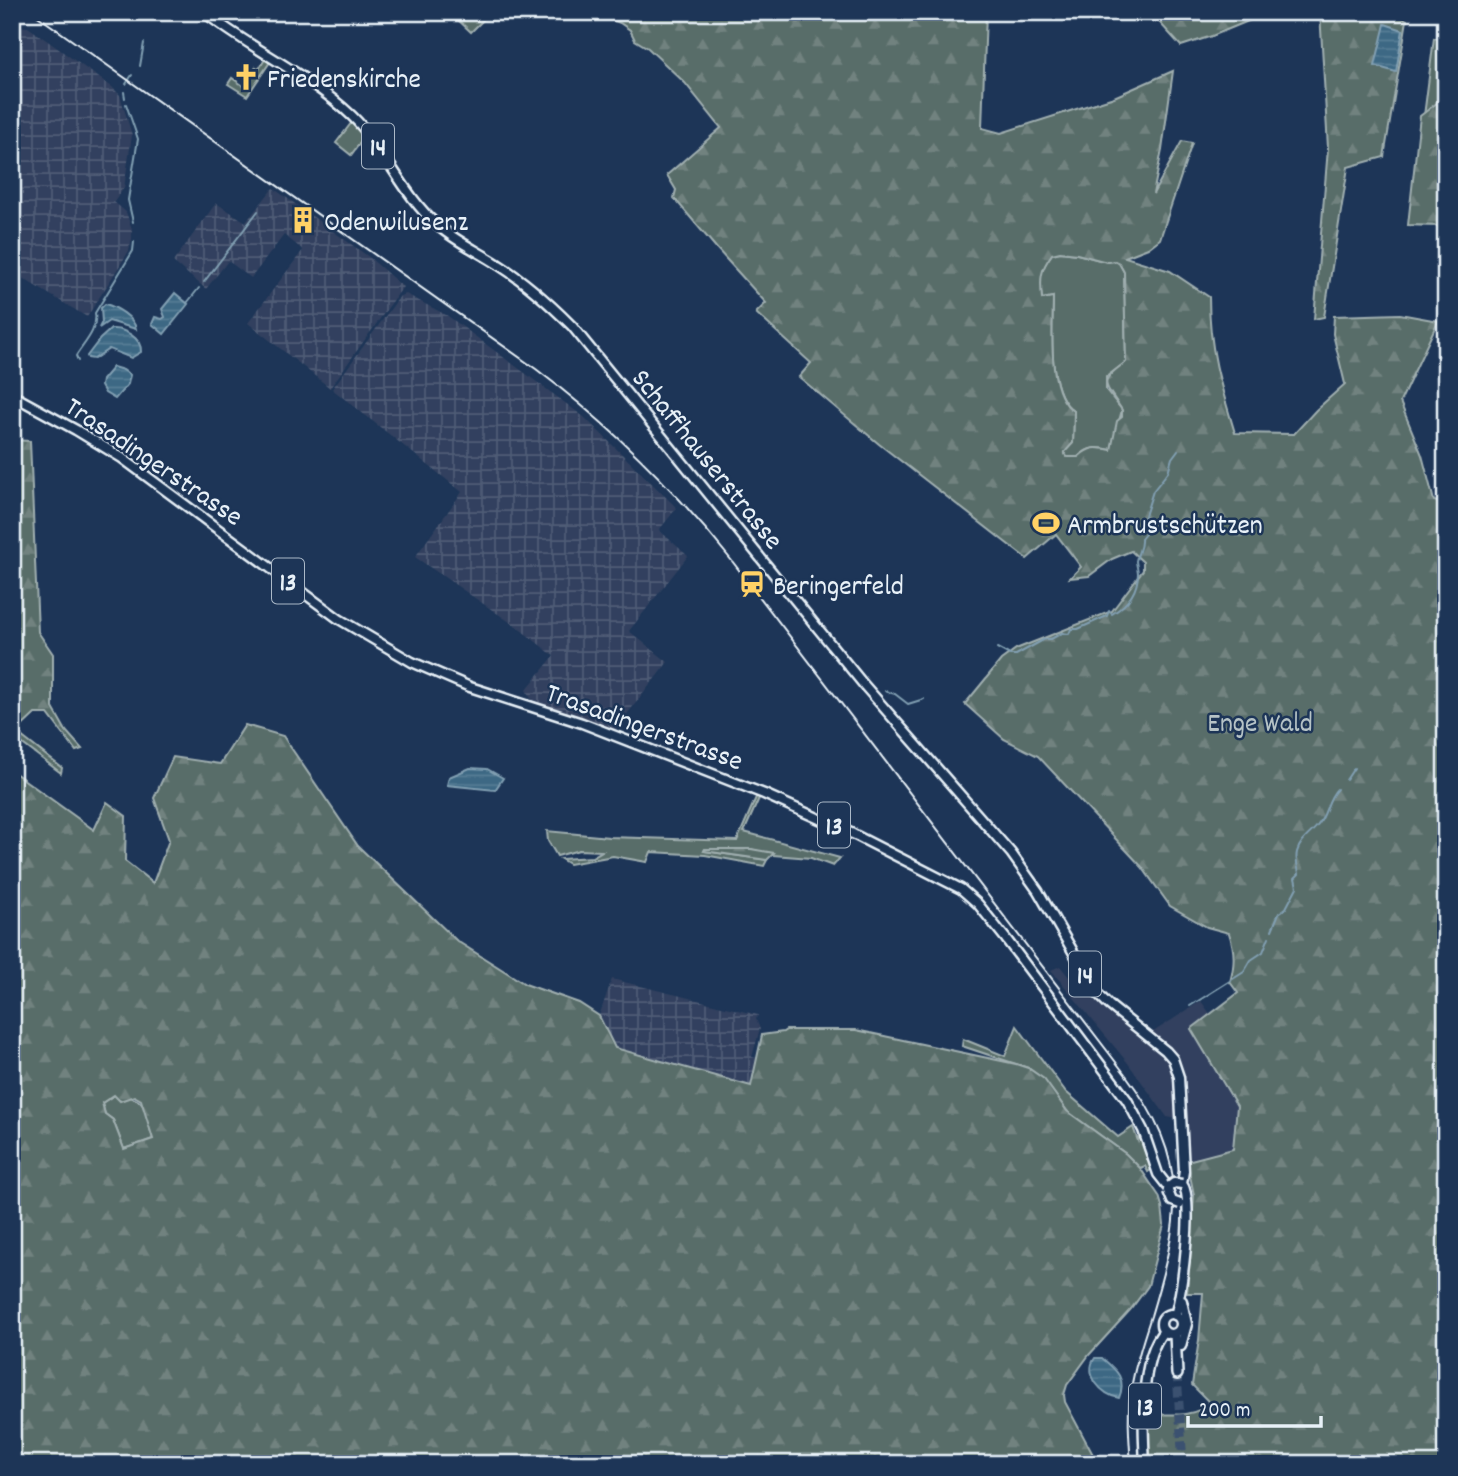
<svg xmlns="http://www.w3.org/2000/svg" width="1458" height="1476" viewBox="0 0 1458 1476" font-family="Dekko,sans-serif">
  <defs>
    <pattern id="industrial-grid" width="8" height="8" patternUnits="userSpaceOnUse" patternTransform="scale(1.75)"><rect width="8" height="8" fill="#31405e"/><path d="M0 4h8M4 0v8" fill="none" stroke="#4f5c76"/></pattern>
    <pattern id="forest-firs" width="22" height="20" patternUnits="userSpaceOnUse" patternTransform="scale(1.75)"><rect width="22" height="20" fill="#596d69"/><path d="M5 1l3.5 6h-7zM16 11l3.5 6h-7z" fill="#71827f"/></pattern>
    <pattern id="water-rules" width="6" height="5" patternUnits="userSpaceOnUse" patternTransform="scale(1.75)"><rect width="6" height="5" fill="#3d6884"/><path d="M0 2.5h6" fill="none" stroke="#597e96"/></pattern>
  </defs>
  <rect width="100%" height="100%" fill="#1d3557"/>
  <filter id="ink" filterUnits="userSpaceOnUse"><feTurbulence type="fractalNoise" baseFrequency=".0143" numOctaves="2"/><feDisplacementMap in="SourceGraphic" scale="14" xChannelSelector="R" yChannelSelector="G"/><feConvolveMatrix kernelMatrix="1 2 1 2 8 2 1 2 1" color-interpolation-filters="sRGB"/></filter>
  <g filter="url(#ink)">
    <g fill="#31405e">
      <path d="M1060,966l14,17h11l28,30 54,45 6,15 4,46 -10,-2 -40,-55 -76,-92z"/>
      <path d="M1201,1001l10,14 -19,14 45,77 -4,43 -46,12 -8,-91 -29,-36z"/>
    </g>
    <g fill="url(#industrial-grid)">
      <path d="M14,26l14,1 84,60 8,8 12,40 -8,53 -10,14 12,10 6,17v10l-3,12 -42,66 -75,-45z"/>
      <path d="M273,188l96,69 34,30 -73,101 -82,-65 55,-73 -19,-15 -33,43 -23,-17 -22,28 -33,-27 43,-59 30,19z"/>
      <path d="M406,294l42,22 136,101 93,91 -18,22 29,26 -59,75 39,31 -55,70 -82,-33 -5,-9 28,-34 -37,-29 -102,-70 47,-65 -130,-103 68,-93z"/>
      <path d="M612,979l146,36 -2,4 4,10 -8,28 5,1 -5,28 -137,-38 -16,-32z"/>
    </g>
    <g fill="#596d69" stroke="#a0afb0" stroke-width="2">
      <path d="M1434,38l12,2v186l-36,-1z"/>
      <path d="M265,59l5,3 -23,34 -19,-12 4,-6 13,9 6,-7 -2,-1 7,-12 3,2z"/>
      <path d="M352,122l13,14 -14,19 -15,-12z"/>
      <path d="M1060,252l17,2 30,8 8,-1 4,2 5,9 2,90 -20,15v13l16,20 -11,40c-15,-3 -21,-4 -33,7h-11l-3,-5 9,-9 1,-32c-28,-18 -21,-84 -21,-114l-11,2c-3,-22 -3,-27 10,-45z"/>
      <path d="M757,795l3,1 -16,36 96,26 -7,8 -22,-8 -38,-3 -22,-6h-46l-1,2 63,9 -3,6 -59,-11 -54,-3 -4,10 -34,-6 -44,8 -8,-5 31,-2 10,-6 -23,-1 -22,6 -9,-15 -1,-10 62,6 128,4z"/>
      <path d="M1017,1026l49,66 52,45 15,-10 5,14 1,-4 3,2 10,30 -4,3 -3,-6 -5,2 -14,-14 -58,-42 -24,-32 -16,-12 -66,-22 1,-7 42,17z"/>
      <path d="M114,1095c36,2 29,13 39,44l-29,10 -11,-29 -8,-6 -3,-11z"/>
    </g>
    <g fill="url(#forest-firs)" stroke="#a0afb0" stroke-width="2" fill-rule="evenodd">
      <path d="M463,12h19l5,4 -16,16 -14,-13z"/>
      <path d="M594,12h392l-4,116 19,5 113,-36 59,-26 -11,79 -9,44 29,-53 10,2 -32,96 -12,9 -23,9 45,14 39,26c0,51 11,87 26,136l59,1 22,-24 29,-26 -12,-50 1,-18 66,-2 38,7 -38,81 22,53 12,46 12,3v960h-297l-2,-50c20,0 49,5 62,-12l-17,-17 7,-45 4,-47h-16l7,-98 -7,-34 46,-12 4,-43 -46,-77 47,-36 -8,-11c5,-18 5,-31 -1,-49l-22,-6 -37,-21 -28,-39 -104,-111 -34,-17 -39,-35 36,-44 15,-11 96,-38 31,-41v-8l-12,-11 -19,8 -23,17 -19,2 11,-11 -25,-33 -29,25 -148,-115 -80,-67 12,-14 -55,-50 10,-10 -48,-53 -44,-52 2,-8 -9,-15 54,-47 -36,-45 -37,-35 -13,-8 -5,-10 -10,-7zM1060,252l17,2 30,8 8,-1 4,2 5,9 2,90c-30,21 -21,21 -4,48v7l-5,4 -6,29c-15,-3 -21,-4 -33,7h-11l-3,-4 9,-10 1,-32c-28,-17 -21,-85 -21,-114l-11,2c-2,-20 -2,-29 10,-45z"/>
      <path d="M1150,12h120l-58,24 -31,10z"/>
      <path d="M1320,12h72l15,8 -23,137 -36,10 -24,150 -10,2 14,-171z"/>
      <path d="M1446,96v130l-38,-1 12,-109z"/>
      <path d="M12,440l18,1 8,191 15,22v54l13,23 16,18 -6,2 -28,-37h-13l-19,18 46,36 -1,5 -49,-37z"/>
      <path d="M245,725l38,11 75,110 99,95 68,43 54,19 20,13 16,32 136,38 11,-51 21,-3 3,-2h70l160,34 12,4 16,11 23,32 59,43 14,14 19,28 3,10 2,19 -16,61 -17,23 -42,46 -22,30 -3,10 1,7 33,62h-1086v-693l82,59 13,-28 19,14 -1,45 28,22 16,-43 -15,-42 19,-41 47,7zM114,1095l6,6 14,-5 7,4 12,39 -29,10 -11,-29 -8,-6 -3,-11z"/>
      <path d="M705,849h46l23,4 -7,7 -63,-9z"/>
    </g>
    <g fill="url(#water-rules)" stroke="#819fb2" stroke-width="2">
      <path d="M1385,24l18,6 -7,42 -21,-6z"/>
      <path d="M175,293l13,11 -24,30 -12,-10 3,-7 7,2 3,-2 -3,-8z"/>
      <path d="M105,304c11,3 29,13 31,25l-27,-8 -10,7 3,-6 -1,-14z"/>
      <path d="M111,329c13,-1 31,9 30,23l-10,6 -22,-9 -15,10 -6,-1 -1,-2 13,-17z"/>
      <path d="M113,367l10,3 7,5 -2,9 -13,15 -10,-6 -4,-7 1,-6z"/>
      <path d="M470,768l17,1 16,9 -8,12 -48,-5 2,-8z"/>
      <path d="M1095,1358h7c14,12 25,20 17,40 -17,-2 -36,-24 -24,-40z"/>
    </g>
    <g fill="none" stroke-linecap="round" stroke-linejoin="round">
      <g stroke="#819fb2" stroke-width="2">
        <path d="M140,66l4,-23"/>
        <path d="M126,84l6,-9"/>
        <path d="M124,92l1,6"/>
        <path d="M126,104l12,35 -10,61 5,22"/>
        <path d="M204,282l54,-71"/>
        <path d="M187,303l12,-15"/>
        <path d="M78,361l-2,-5c8,-13 22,-26 19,-43l38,-62 1,-9"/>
        <path d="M997,648l13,7h6l29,-16h6l11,-6 7,1 2,-5h7l29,-13 2,-5 3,3c15,-9 26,-22 26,-41 0,-3 -2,-9 -2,-12 1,-8 6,-13 5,-22l4,-5 -1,-15 9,-28 15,-19 4,-14 6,-8"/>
        <path d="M885,691l10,3 13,10 16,-5"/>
        <path d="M1346,780l8,-12"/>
        <path d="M1272,930l7,-17 7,-5 11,-21 -2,-9 4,-4c-1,-8 -4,-14 -2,-22 4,-13 14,-18 21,-27 9,-11 9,-26 19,-36"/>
        <path d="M1190,1006l54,-34 7,-12 12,-8 6,-15"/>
        <path d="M12,1446l14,18"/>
      </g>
      <path stroke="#3b516f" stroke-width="9" stroke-dasharray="9 4.5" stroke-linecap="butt" d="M1177,1374l6,90"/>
      <defs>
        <g id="primary">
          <path d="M204,12c47,37 104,62 148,104 33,32 51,79 84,108 19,17 42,27 63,41 27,17 50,38 73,61l292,359 147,168 27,38 59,102 12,12 57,46 7,8 6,18 5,94 -2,13c13,12 0,111 -7,131"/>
          <path d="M12,395l64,35 46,28 217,161 73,43 58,25 112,36 182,71 89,40 108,55 17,15 28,35 121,161 16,30 15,44 11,14"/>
          <circle cx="1171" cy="1324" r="10"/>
          <path d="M1181,1346l6,-22 -5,-23"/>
          <path d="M1145,1464c-2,-35 -6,-106 19,-133"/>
        </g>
        <path id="highway" d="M1175,1334l2,40"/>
      </defs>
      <use href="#primary" stroke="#e8f1f8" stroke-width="13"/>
      <use href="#highway" stroke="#e8f1f8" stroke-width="14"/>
      <use href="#primary" stroke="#1d3557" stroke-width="8"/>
      <use href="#highway" stroke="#1d3557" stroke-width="9"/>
      <path stroke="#e8f1f8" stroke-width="2" d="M32,12l504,357c74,56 139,120 196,192l393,513c67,88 55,144 26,242 -8,24 -16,48 -20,73 -4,25 -2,50 0,75"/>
      <defs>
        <g id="primary-bridge">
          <path d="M1170,1186l4,-3 8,1"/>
          <path d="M1168,1191l4,10 8,3"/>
        </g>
      </defs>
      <use href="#primary-bridge" stroke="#e8f1f8" stroke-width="13" stroke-linecap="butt"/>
      <use href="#primary-bridge" stroke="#1d3557" stroke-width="8"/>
    </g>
  </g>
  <defs>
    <symbol id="church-bare" viewBox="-9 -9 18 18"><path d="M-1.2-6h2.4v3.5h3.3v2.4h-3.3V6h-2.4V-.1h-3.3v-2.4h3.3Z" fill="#ffd166" stroke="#1d3557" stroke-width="2.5" paint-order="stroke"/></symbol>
    <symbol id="building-bare" viewBox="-9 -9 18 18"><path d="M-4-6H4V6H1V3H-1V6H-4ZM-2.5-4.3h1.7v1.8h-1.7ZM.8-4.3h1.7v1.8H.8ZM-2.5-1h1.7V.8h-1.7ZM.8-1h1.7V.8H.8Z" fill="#ffd166" stroke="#1d3557" stroke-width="2.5" paint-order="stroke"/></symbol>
    <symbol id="stadium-bare" viewBox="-9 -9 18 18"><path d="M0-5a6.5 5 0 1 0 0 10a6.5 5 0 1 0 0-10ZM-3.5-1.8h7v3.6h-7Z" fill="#ffd166" stroke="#1d3557" stroke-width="2.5" paint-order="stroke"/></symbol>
    <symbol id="station-bare" viewBox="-9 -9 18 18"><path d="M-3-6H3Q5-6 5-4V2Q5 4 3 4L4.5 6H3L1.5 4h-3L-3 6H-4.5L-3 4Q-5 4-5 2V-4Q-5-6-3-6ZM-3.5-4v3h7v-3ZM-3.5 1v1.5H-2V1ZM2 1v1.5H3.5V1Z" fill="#ffd166" stroke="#1d3557" stroke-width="2.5" paint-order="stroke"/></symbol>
  </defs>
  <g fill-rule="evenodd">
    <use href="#church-bare" x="227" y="58" width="38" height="38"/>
    <use href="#building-bare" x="284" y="201" width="38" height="38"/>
    <use href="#stadium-bare" x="1027" y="504" width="38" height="38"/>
    <use href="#station-bare" x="733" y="565" width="38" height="38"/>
  </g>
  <g text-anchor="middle" stroke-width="5" stroke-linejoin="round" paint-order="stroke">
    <g fill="#1d3557" stroke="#abb9c8" stroke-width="2">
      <rect x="362" y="123.5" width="32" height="45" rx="5"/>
      <rect x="272" y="558.5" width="32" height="45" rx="5"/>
      <rect x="818" y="802.5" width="32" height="45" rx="5"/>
      <rect x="1069" y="951.5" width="32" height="45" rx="5"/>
      <rect x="1129" y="1383.5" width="32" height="45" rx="5"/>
    </g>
    <g font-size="26" font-weight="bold" fill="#e8f1f8">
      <text x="378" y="155">14</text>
      <text x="288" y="590">13</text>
      <text x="834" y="834">13</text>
      <text x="1085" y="983">14</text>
      <text x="1145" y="1415">13</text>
    </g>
    <g font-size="28" fill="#e8f1f8" stroke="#1d3557" text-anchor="start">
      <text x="267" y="87">Friedenskirche</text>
      <text x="324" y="230">Odenwilusenz</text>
      <text x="1067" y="533">Armbrustschützen</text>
      <text x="773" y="594">Beringerfeld</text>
    </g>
    <g font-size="28" fill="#e8f1f8" stroke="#1d3557">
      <text transform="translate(709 458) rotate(51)" y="10">Schaffhauserstrasse</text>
      <text transform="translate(155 460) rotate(34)" y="10">Trasadingerstrasse</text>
      <text transform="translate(645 725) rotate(20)" y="10">Trasadingerstrasse</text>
    </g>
    <g font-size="28" fill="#b6c3c6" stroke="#1d3557">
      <text x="1260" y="731">Enge Wald</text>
    </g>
  </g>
  <rect width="1458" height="1476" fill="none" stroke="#1d3557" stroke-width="42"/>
  <rect x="21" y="21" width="1416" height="1434" fill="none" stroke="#e8f1f8" stroke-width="2.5" filter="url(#ink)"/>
  <path d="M1188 1416v10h133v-10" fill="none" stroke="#e8f1f8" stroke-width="3.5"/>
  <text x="1199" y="1416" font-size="21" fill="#e8f1f8" stroke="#1d3557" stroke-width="5" paint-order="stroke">200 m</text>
</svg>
